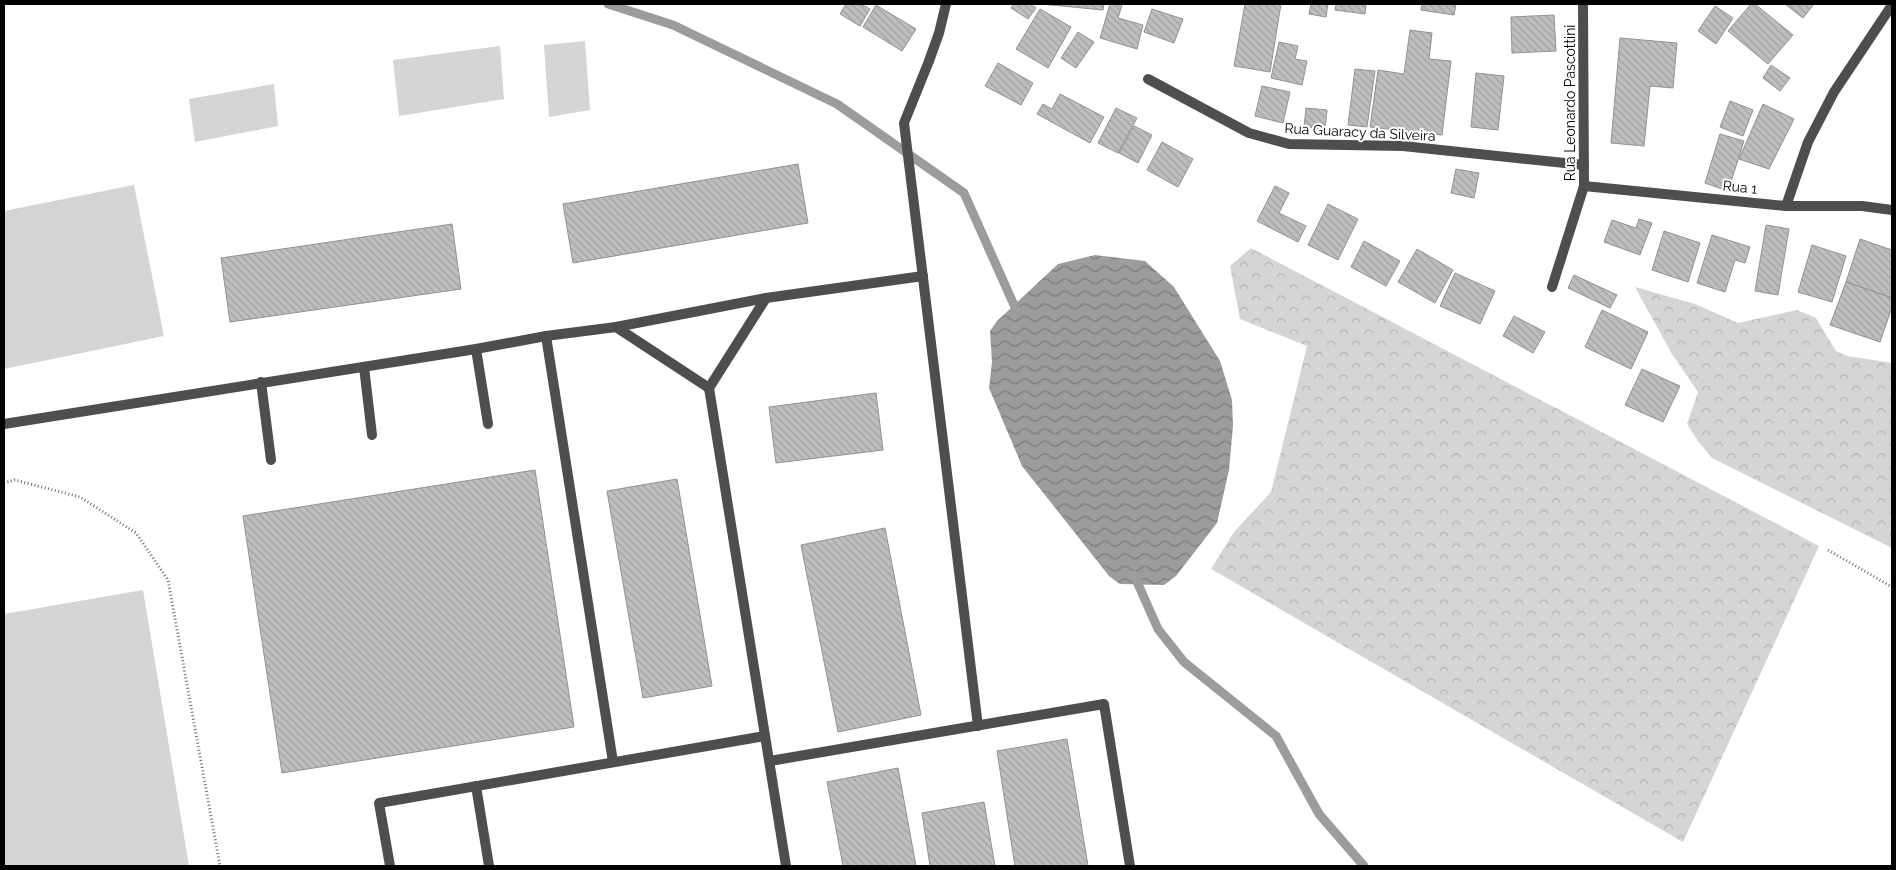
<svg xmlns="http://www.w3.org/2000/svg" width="1896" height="870" viewBox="0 0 1896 870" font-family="Raleway,sans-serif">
  <defs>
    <pattern id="forest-crowns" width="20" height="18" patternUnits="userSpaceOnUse" patternTransform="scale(1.25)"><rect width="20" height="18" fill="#d5d5d5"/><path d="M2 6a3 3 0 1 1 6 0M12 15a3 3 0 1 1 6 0" fill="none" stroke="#b5b5b5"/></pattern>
    <pattern id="water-waves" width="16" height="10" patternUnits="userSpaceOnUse" patternTransform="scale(1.25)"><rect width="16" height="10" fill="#9c9c9c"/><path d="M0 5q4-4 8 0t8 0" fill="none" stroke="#7d7d7d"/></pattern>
    <pattern id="building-back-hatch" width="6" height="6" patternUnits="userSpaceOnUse" patternTransform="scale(1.25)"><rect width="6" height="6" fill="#bebebe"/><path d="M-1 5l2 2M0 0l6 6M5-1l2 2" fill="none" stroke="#a2a2a2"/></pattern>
  </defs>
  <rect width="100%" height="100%" fill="#fff"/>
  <g fill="url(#forest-crowns)">
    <path d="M1251,248l568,298 -136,296 -472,-273 23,-37 37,-40 36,-146 -67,-27 -10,-53z"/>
    <path d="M1635,287l60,17 43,19 59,-13 19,8 20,33 11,5 45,7v185l-180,-90 -14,-17 -11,-17 11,-32 -26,-38z"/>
  </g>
  <g fill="#d5d5d5">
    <path d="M585,41l5,69 -41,7 -5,-72z"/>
    <path d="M500,46l4,53 -105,17 -6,-56z"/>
    <path d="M274,84l4,42 -83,16 -6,-43z"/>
    <path d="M134,185l30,151 -160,33v-158z"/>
    <path d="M143,590l46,276h-185v-252z"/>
  </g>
  <path fill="url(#water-waves)" d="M1095,255l50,6 29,26 46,74 12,39 1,26 -4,44 -12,53 -41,53 -12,9 -44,-1 -11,-8 -87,-110 -33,-78 3,-26 -2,-31 7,-10 61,-57z"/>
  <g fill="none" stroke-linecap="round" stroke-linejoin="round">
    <g stroke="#9c9c9c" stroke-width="9">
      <path d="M608,4l65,21 164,79 127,89 54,121"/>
      <path d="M1134,575l24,54 26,33 92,74 43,78 45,52"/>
    </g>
  </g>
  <g fill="url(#building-back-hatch)" stroke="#929292">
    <path d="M846,4h15l9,5 -10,17 -20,-12z"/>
    <path d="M1014,4h16l6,4 -8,11 -17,-11z"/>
    <path d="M1041,4h63l-1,6z"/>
    <path d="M1110,4l12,1 -4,13 25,7 -6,24 -37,-11z"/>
    <path d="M1245,4h36l-11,68 -36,-6z"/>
    <path d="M1311,4h17l-2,13 -17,-3z"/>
    <path d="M1336,4h30l-1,10 -30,-4z"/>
    <path d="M1422,4h34l-2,11 -33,-5z"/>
    <path d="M1751,4h4l38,31 -25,29 -40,-33z"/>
    <path d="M1785,4h29l-11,14z"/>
    <path d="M876,5l40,24 -14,22 -39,-24z"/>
    <path d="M1715,6l18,12 -17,26 -18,-13z"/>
    <path d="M1040,9l31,18 -23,41 -32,-19z"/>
    <path d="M1152,9l31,10 -9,24 -30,-11z"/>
    <path d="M1554,15l2,36 -44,2 -1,-36z"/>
    <path d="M1410,30l22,3 -3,26 22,2 -9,74 -72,-8 8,-57 26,4z"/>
    <path d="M1078,32l16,10 -18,26 -15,-10z"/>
    <path d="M1620,38l57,5 -4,45 -23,-2 -6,60 -33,-3z"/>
    <path d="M1279,42l19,4 -3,13 12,2 -5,24 -31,-7z"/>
    <path d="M998,63l35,20 -12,22 -36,-19z"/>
    <path d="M1771,65l19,13 -10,13 -17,-13z"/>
    <path d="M1355,69l20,2 -8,56 -19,-2z"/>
    <path d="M1476,73l28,3 -6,54 -27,-3z"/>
    <path d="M1262,86l28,6 -7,31 -28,-7z"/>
    <path d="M1060,94l44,23 -14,26 -53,-29 6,-10 9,5z"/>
    <path d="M1730,101l23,9 -10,26 -23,-9z"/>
    <path d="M1763,104l31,15 -25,50 -30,-10z"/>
    <path d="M1116,108l21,10 -19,35 -20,-10z"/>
    <path d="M1306,108l21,2 -2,19 -21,-2z"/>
    <path d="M1134,126l18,9 -14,28 -19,-10z"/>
    <path d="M1720,134l24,7 -16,50 -23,-8z"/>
    <path d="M1162,142l31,17 -15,28 -31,-17z"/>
    <path d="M798,164l10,59 -235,40 -10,-59z"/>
    <path d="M1456,169l23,4 -5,25 -23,-5z"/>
    <path d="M1275,186l14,7 -10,20 27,13 -8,16 -41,-21z"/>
    <path d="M1328,204l30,15 -20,41 -30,-15z"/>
    <path d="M1639,219l13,4 -12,32 -36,-13 8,-22 24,8z"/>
    <path d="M452,224l9,65 -231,33 -9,-64z"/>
    <path d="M1766,225l23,4 -11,66 -23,-4z"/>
    <path d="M1664,231l36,12 -12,39 -36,-12z"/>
    <path d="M1712,235l38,12 -5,16 -10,-3 -10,32 -28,-9z"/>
    <path d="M1860,239l32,11v48l-46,-16z"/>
    <path d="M1364,241l36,20 -14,25 -35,-19z"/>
    <path d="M1812,245l34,11 -14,46 -34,-10z"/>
    <path d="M1417,249l36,21 -18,33 -37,-21z"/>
    <path d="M1455,273l40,18 -15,33 -40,-18z"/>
    <path d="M1574,275l43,20 -7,13 -42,-20z"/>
    <path d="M1846,282l46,16v9l-12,35 -50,-17z"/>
    <path d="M1602,310l46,22 -17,37 -46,-22z"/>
    <path d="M1514,316l31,16 -12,21 -30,-17z"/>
    <path d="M1642,369l38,17 -17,36 -38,-17z"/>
    <path d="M876,393l7,57 -107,13 -7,-56z"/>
    <path d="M535,470l39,257 -292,46 -39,-257z"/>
    <path d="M677,479l35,207 -69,12 -36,-207z"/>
    <path d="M885,528l36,187 -83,17 -37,-187z"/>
    <path d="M1067,739l21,127h-73l-18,-115z"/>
    <path d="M898,768l18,98h-73l-16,-84z"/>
    <path d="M984,802l11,64h-65l-8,-53z"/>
  </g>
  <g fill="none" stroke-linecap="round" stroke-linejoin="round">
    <g stroke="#707070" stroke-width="3" stroke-dasharray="1 2.5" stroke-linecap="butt">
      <path d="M4,483l11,-3 65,17 56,36 32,47 52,286"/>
      <path d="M1828,550l64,37"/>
    </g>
    <g stroke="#4e4e4e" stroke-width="10">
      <path d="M929,61l-25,62 74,603"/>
      <path d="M766,298l-57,90 77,478"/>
      <path d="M616,327l93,61"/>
      <path d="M546,336l67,426"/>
      <path d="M476,349l12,75"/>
      <path d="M364,367l8,68"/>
      <path d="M261,382l10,78"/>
      <path d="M4,424l472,-75 70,-13 70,-9 150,-29 157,-22"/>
      <path d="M770,761l334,-57 26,162"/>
      <path d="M476,786l13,80"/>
      <path d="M390,866l-11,-63 386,-67"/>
    </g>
    <g stroke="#4e4e4e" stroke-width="10">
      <path d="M929,61l10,-28 7,-29"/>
      <path d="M1148,79l101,54 40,11 114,2 181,19"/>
      <path d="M1584,186l202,20h76l30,4"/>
      <path d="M1786,206l22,-64 26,-50 58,-87"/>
      <path d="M1552,287l32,-101 -1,-182"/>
    </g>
  </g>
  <g text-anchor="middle" stroke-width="4" stroke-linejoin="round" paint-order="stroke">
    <g font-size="14" fill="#000" stroke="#fff">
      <text transform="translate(1570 103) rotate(-90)" y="5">Rua Leonardo Pascottini</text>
      <text transform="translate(1360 132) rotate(3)" y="5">Rua Guaracy da Silveira</text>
      <text transform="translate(1740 187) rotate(6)" y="5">Rua 1</text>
    </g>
  </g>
  <rect width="1896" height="870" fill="none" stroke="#000000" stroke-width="10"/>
</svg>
